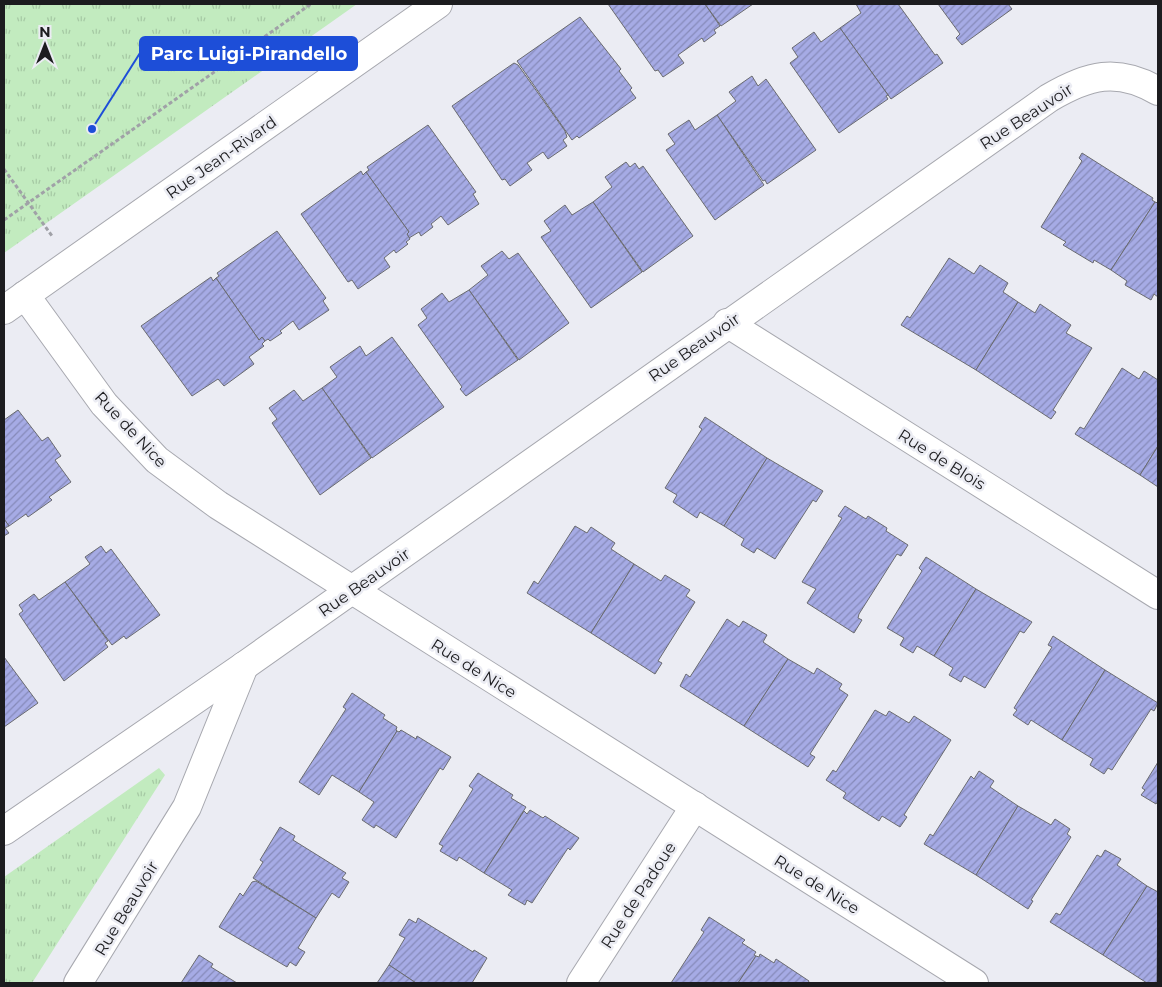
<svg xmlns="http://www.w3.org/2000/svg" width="1162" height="987" viewBox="0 0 1162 987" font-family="Montserrat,sans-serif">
  <defs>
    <pattern id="park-tufts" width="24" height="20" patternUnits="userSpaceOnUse" patternTransform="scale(1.25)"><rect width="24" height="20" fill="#c2ebbf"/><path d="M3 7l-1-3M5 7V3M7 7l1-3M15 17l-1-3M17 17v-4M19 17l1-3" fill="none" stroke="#a6c9a4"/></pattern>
    <pattern id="building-hatch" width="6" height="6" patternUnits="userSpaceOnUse" patternTransform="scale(1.25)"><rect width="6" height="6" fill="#a6abe5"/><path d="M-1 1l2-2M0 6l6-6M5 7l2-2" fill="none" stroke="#868ab9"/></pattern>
  </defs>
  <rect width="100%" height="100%" fill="#ebecf3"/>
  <g fill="url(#park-tufts)">
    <path d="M4,4h353l-353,249z"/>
    <path d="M159,768l6,7 -133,208h-28v-106z"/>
  </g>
  <g fill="url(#building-hatch)" stroke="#6a6b70">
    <path d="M608,4h97l15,22 -6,4 2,3 -12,9 -2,-4 -24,17 6,8 -21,14 -5,-7 -3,1z"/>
    <path d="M705,4h48l-32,22z"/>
    <path d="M856,4h42l37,51 2,-1 6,9 -52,36 -51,-71 21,-15z"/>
    <path d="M938,4h70l4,5 -50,36 -6,-7 4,-4z"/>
    <path d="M580,17l41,52 -2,2 13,17 -2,2 6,8 -57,40 -2,-2 -5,4 -55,-79z"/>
    <path d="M840,28l48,67 -2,1 2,3 -49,34 -49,-70 8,-6 -6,-9 22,-16 7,10z"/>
    <path d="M514,63l4,2 47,66 2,6 -4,3 4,6 -19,13 -5,-7 -16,11 5,7 -22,16 -5,-7 -3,1 -50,-74z"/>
    <path d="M752,76l6,10 8,-7 50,71 -49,34 -2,-4 -2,1 -46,-66 19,-14 -7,-9z"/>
    <path d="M717,115l47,70 -49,35 -49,-70 9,-6 -7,-10 21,-14 6,10z"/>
    <path d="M428,125l48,67 -3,2 6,10 -31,21 -7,-9 -10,8 2,3 -12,9 -2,-4 -10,6 -2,-4 2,-2 -43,-60 3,-2 -2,-3z"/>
    <path d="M1082,153l71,45 -1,2 3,2 -44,68 -17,-10 -1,3 -30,-18 3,-3 -25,-15 41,-66 -3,-3z"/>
    <path d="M626,162l4,5 5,-4 4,6 4,-3 50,70 -50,36 -50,-70 19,-15 -7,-10z"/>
    <path d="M361,171l2,4 3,-3 43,60 -2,2 3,5 -4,3 2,2 -12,9 -2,-3 -10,8 6,9 -32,22 -6,-9 -4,2 -47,-68z"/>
    <path d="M593,202l49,70 -51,36 -50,-71 10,-6 -7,-10 21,-16 7,10z"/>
    <path d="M1155,202l3,1v94l-4,-3 -3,6 -26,-15 2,-4 -16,-11z"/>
    <path d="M277,231l49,67 -3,3 6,9 -30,20 -6,-9 -13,10 2,2 -12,8 -2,-2 -3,2 -3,-4 -3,3 -43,-62 3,-2 -2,-3z"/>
    <path d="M502,251l7,8 9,-6 51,70 -50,37 -50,-70 19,-15 -7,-9z"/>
    <path d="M949,258l25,16 6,-9 28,18 -5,9 15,10 -42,68 -75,-45 6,-9 3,2z"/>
    <path d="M211,277l2,4 3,-3 43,62 3,-3 3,4 -3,3 2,2 -15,11 5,7 -30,22 -6,-7 -26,17 -51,-70z"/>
    <path d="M469,290l49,70 -52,36 -6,-7 2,-2 -44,-62 9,-7 -6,-9 21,-16 7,9z"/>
    <path d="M1018,302l17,11 5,-9 31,21 -5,8 26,15 -39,62 3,2 -5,7 -75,-49z"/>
    <path d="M392,337l52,70 -72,51 -50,-70 15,-11 -7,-10 30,-21 6,10z"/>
    <path d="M1122,368l17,11 5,-8 14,9v66l-18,29 -65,-41 5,-7 4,2z"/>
    <path d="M322,388l49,70 -51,37 -48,-72 5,-4 -8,-11 25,-18 9,11z"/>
    <path d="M18,410l24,31 6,-4 13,19 -6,4 16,22 -22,15 3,3 -24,17 -2,-3 -17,12 -5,-7v-99z"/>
    <path d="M705,417l62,41 -43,68 -24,-14 -3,6 -24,-16 4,-7 -12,-7 37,-59 -3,-2z"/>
    <path d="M1158,446v41l-18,-12z"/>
    <path d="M767,458l56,33 -7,11 -3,-2 -38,59 -18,-11 -3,5 -13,-8 3,-6 -20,-13z"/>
    <path d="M845,506l21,13 2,-3 19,12 -1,3 22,14 -7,11 -4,-2 -38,60 -1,4 4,2 -8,13 -47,-30 9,-14 -14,-7 40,-64 -4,-2z"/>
    <path d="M4,519l5,7 -4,2 4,5 -5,3z"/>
    <path d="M575,526l12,7 4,-6 24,16 -4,6 23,15 -43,69 -64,-40 7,-12 4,3z"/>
    <path d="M101,546l5,7 5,-4 49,66 -34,24 -2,-3 -12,9 -47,-63 25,-18 -5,-7z"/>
    <path d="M926,557l50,32 -42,67 -17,-10 -4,7 -13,-8 4,-7 -17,-10 35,-57 -3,-3z"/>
    <path d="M634,564l27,17 4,-6 25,15 -4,6 9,6 -37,59 4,2 -7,11 -64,-41z"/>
    <path d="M65,582l43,59 -3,2 3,4 -44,34 -45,-67 4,-3 -4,-6 15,-11 5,6z"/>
    <path d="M976,589l56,33 -8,11 -4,-2 -35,57 -21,-12 -3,6 -12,-7 4,-7 -19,-12z"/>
    <path d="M727,619l12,8 4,-6 24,14 -4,7 25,17 -44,67 -64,-40 6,-12 4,3z"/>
    <path d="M1053,636l52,34 -43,70 -31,-20 -3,5 -15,-10 4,-5 -3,-2 38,-61 -4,-2z"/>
    <path d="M4,657l34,46 -34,24z"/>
    <path d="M788,659l26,15 3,-6 25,16 -3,5 9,6 -38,59 5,3 -7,10 -64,-41z"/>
    <path d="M1105,670l53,33 -4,8 -3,-2 -39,61 -4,-2 -4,6 -14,-9 3,-6 -31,-19z"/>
    <path d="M352,693l33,22 -2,3 14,9 -1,3 1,1 -38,61 -27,-17 -13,20 -20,-13 47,-73 -3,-2z"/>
    <path d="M875,710l11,6 3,-5 20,12 5,-7 37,24 -47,75 3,2 -7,10 -18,-11 -3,5 -36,-23 3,-5 -20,-13 7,-10 3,2z"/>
    <path d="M401,730l15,9 1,-3 34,21 -8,13 -3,-2 -44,70 -20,-13 -2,3 -12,-8 12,-18 -15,-10 38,-61 2,1z"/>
    <path d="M1158,762v39l-2,3 -15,-9 4,-5 -3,-2z"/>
    <path d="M979,771l15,10 -4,6 28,19 -42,69 -52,-31 6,-10 3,2 38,-60 3,3z"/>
    <path d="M478,773l35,22 -2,3 15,9 -42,66 -25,-16 -2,4 -17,-10 3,-5 -4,-2 34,-55 -4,-3z"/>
    <path d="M1018,806l33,19 4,-6 15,10 -3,5 4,3 -40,63 2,1 -5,8 -52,-34z"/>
    <path d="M530,810l13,8 2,-2 34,22 -9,12 -2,-2 -36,55 -5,-3 -2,5 -17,-10 4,-5 -28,-17 40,-62 3,3z"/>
    <path d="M280,827l15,9 -2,4 53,33 -4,5 7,4 -10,16 -7,-5 -16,25 -63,-40 10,-16 -3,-2z"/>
    <path d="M1105,850l16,9 -4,6 30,21 -44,69 -53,-33 6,-9 4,2 37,-60 4,2z"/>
    <path d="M256,881l60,37 -18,30 7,4 -9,14 -6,-4 -3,5 -68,-40 21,-34 3,3 9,-14z"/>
    <path d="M1147,886l11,6 -1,91h-10l-44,-28z"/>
    <path d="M709,917l36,23 -3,3 14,9 -2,3 2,1 -18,27h-67l33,-51 -3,-2z"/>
    <path d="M418,918l55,34 1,-2 13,8 -15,25h-56l-27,-18 16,-27 -6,-3 10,-16 7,4z"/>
    <path d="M760,954l14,9 2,-4 33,22 -1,2h-70l18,-27 3,1z"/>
    <path d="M199,955l14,9 -2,3 26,16h-56z"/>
    <path d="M389,965l27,18h-39z"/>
  </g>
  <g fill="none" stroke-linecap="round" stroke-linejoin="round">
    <defs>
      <g id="street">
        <path d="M25,295l79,109 53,56 61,45 756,478"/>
        <path d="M4,310l434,-306"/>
        <path d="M727,323l431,272"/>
        <path d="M4,831l240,-165 805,-568c39,-23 68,-31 109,-7"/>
        <path d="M78,983l109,-176 57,-141"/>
        <path d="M581,983l114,-177"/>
      </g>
    </defs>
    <use href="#street" stroke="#a7a8af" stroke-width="30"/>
    <g stroke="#a0a1a7" stroke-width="3" stroke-dasharray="4 2.5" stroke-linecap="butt">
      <path d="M4,169l48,67"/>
      <path d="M4,220l307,-216"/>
    </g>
    <use href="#street" stroke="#fff" stroke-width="28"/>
  </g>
  <g text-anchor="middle" stroke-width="5" stroke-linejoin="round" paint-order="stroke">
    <g font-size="16" fill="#1c1c1f" stroke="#ebecf3">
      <text transform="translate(1026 116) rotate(-33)" y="6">Rue Beauvoir</text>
      <text transform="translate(221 157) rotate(-35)" y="6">Rue Jean-Rivard</text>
      <text transform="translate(694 347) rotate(-35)" y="6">Rue Beauvoir</text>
      <text transform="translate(131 429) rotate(47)" y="6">Rue de Nice</text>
      <text transform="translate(942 459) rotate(32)" y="6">Rue de Blois</text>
      <text transform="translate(364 582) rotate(-35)" y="6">Rue Beauvoir</text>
      <text transform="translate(474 668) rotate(32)" y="6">Rue de Nice</text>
      <text transform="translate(817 884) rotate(32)" y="6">Rue de Nice</text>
      <text transform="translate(638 895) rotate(-57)" y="6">Rue de Padoue</text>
      <text transform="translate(126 908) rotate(-59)" y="6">Rue Beauvoir</text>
    </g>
  </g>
  <path fill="none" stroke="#1d4ed8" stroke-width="2" d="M92 129L140 53"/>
  <circle fill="#1d4ed8" stroke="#ebecf3" stroke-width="2" cx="92" cy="129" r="5"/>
  <rect fill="#1d4ed8" stroke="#1d4ed8" stroke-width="2" x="140" y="37" width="217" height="33" rx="5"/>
  <g font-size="18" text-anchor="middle" font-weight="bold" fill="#fff">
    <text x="249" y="60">Parc Luigi-Pirandello</text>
  </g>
  <rect width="1162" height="987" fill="none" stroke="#1c1c1f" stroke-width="10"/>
  <g transform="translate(45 45)" stroke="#ebecf3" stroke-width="4" paint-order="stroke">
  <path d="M0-4L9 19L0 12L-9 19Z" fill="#1c1c1f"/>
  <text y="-8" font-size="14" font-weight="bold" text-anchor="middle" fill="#1c1c1f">N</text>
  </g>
</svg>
